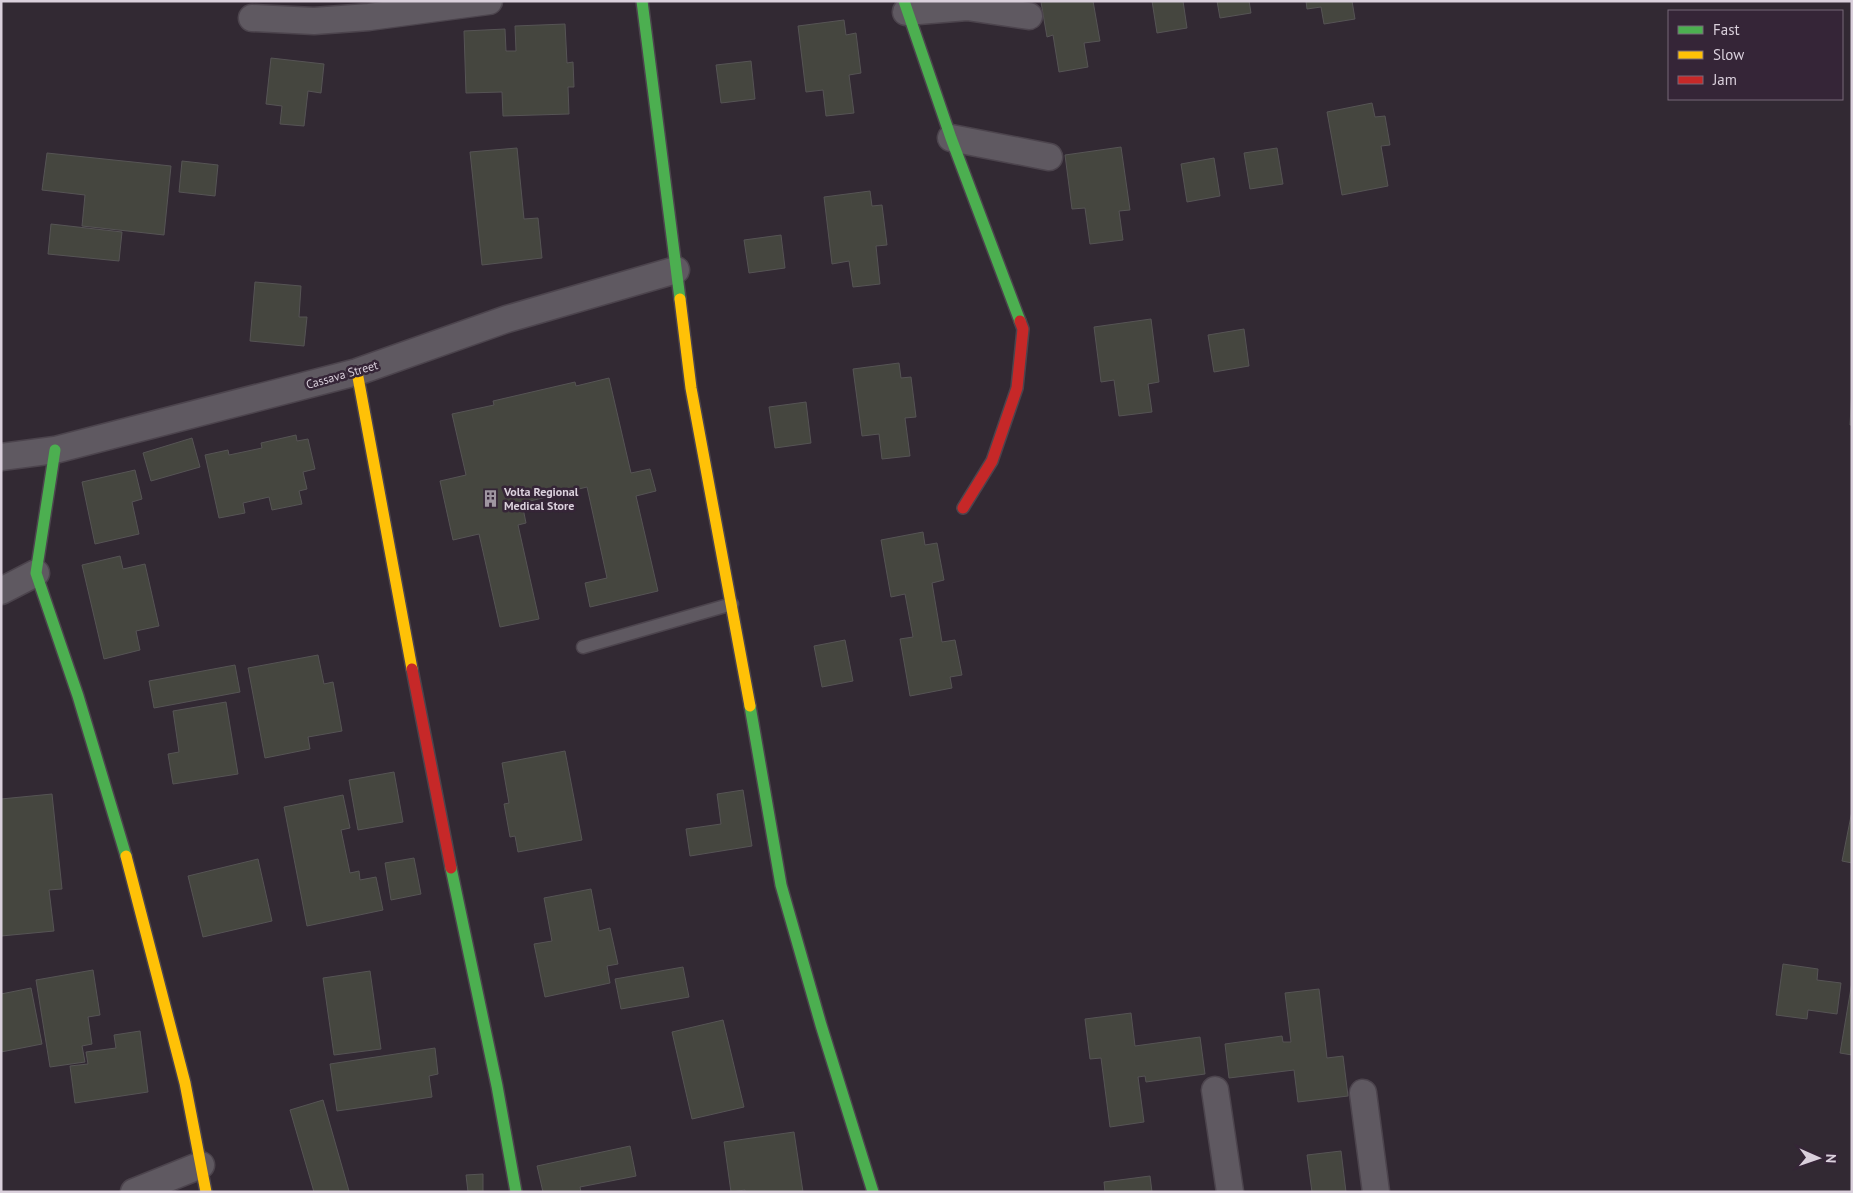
<svg xmlns="http://www.w3.org/2000/svg" width="1853" height="1193" viewBox="0 0 1853 1193" font-family="'PT Sans',sans-serif">
  <rect width="100%" height="100%" fill="#322933"/>
  <g fill="#45463f" stroke="#565455">
    <path d="M1093,1l7,40 -16,2 4,24 -29,5 -6,-37 -6,2 -6,-35z"/>
    <path d="M1152,1h31l4,27 -30,5z"/>
    <path d="M1217,1h32l2,12 -31,5z"/>
    <path d="M1306,1h46l3,18 -31,5 -3,-17 -14,2z"/>
    <path d="M844,20l2,15 10,-2 5,40 -12,2 5,38 -28,3 -3,-26 -17,2 -8,-66z"/>
    <path d="M565,24l2,39 6,-1 1,25h-6l1,27 -66,2 -1,-24 -36,1 -2,-62 41,-2 1,22h10l-1,-25z"/>
    <path d="M271,58l53,6 -3,29 -13,-2 -4,35 -24,-2 2,-18 -16,-2z"/>
    <path d="M751,61l4,38 -34,4 -5,-38z"/>
    <path d="M1372,103l3,14 10,-1 5,29 -9,1 7,40 -46,9 -15,-83z"/>
    <path d="M1121,147l9,63 -11,1 4,29 -33,4 -5,-36 -13,1 -7,-54z"/>
    <path d="M517,148l7,71 14,-1 4,40 -60,7 -12,-113z"/>
    <path d="M1277,148l6,36 -33,5 -6,-36z"/>
    <path d="M47,153l124,13 -7,69 -82,-9 3,-31 -43,-5z"/>
    <path d="M1214,158l6,38 -33,6 -6,-38z"/>
    <path d="M182,161l36,4 -3,31 -36,-4z"/>
    <path d="M870,191l2,15 10,-1 5,40 -11,1 4,38 -27,3 -4,-26 -17,3 -8,-67z"/>
    <path d="M51,224l71,8 -3,29 -71,-7z"/>
    <path d="M781,235l4,33 -36,5 -5,-33z"/>
    <path d="M255,282l46,4 -2,31h8l-3,29 -54,-5z"/>
    <path d="M1151,319l8,63 -11,2 4,28 -33,4 -5,-36 -13,2 -7,-55z"/>
    <path d="M1244,329l5,37 -35,6 -6,-37z"/>
    <path d="M899,363l2,15 10,-1 5,40 -11,1 5,38 -28,3 -3,-25 -17,2 -9,-67z"/>
    <path d="M609,378l22,95 19,-4 6,22 -20,5 22,95 -68,16 -5,-24 22,-5 -20,-91 -65,16 4,20 -8,2 21,94 -39,8 -21,-93 -26,6 -13,-59 26,-6 -14,-61 42,-9 -1,-4 82,-19 1,4z"/>
    <path d="M1852,389v36h-2z"/>
    <path d="M806,402l5,41 -36,5 -6,-41z"/>
    <path d="M296,435l1,6 11,-2 7,30 -12,3 4,17 -8,2 3,13 -30,6 -3,-13 -26,6 2,10 -26,5 -14,-63 23,-5 1,5 33,-7 -1,-5z"/>
    <path d="M192,438l8,29 -49,14 -8,-28z"/>
    <path d="M135,470l7,29 -10,3 7,32 -44,10 -13,-62z"/>
    <path d="M923,532l2,13 12,-2 7,37 -12,3 10,59 13,-2 7,35 -12,2 2,11 -42,8 -10,-57 13,-2 -8,-43 -14,3 -10,-57z"/>
    <path d="M120,556l3,13 22,-5 14,62 -23,5 4,19 -36,9 -22,-94z"/>
    <path d="M845,640l8,41 -31,6 -8,-41z"/>
    <path d="M318,655l6,29 9,-2 9,49 -34,6 2,12 -45,9 -17,-90z"/>
    <path d="M235,665l5,27 -86,16 -5,-27z"/>
    <path d="M226,702l12,72 -65,10 -5,-30 11,-2 -6,-41z"/>
    <path d="M565,751l17,89 -64,12 -3,-16 -5,1 -6,-33 5,-1 -7,-40z"/>
    <path d="M394,772l9,50 -45,8 -9,-50z"/>
    <path d="M743,790l9,56 -62,10 -4,-27 35,-5 -4,-30z"/>
    <path d="M52,794l10,95 -13,1 5,41 -53,5v-137z"/>
    <path d="M343,795l7,33 -9,2 9,43 9,-2 1,9 16,-3 7,33 -76,16 -23,-119z"/>
    <path d="M1852,811v52l-10,-2z"/>
    <path d="M414,858l7,36 -30,6 -6,-37z"/>
    <path d="M258,859l14,62 -69,16 -15,-61z"/>
    <path d="M591,889l8,42 11,-3 8,36 -11,2 3,17 -65,14 -11,-53 18,-3 -8,-43z"/>
    <path d="M1783,964l35,5 -1,11 24,3 -4,31 -29,-4 -1,9 -31,-4z"/>
    <path d="M683,967l6,30 -68,12 -6,-30z"/>
    <path d="M93,970l7,45 -12,2 4,27 -10,2 3,16 -35,5 -14,-87z"/>
    <path d="M370,971l11,78 -47,6 -11,-77z"/>
    <path d="M1852,982v73l-12,-2z"/>
    <path d="M31,988l11,56 -41,8v-58z"/>
    <path d="M1319,989l8,69 16,-2 5,40 -50,6 -4,-32 -65,8 -4,-34 57,-8 1,6h8l-6,-49z"/>
    <path d="M1131,1013l4,33 65,-9 5,37 -59,8 -1,-6 -7,1 6,45 -34,5 -9,-69 -11,1 -5,-40z"/>
    <path d="M723,1020l21,87 -52,12 -20,-87z"/>
    <path d="M140,1031l8,61 -73,11 -5,-37 18,-2 -2,-12 30,-4 -2,-13z"/>
    <path d="M435,1048l3,26 -9,2 3,21 -95,14 -7,-47z"/>
    <path d="M323,1100l26,91 -3,1h-32l-24,-82z"/>
    <path d="M794,1132l9,60h-58v-2l-14,2 -7,-50z"/>
    <path d="M630,1146l6,30 -56,11 1,5h-38l-6,-26z"/>
    <path d="M1341,1151l5,41h-34l-5,-37z"/>
    <path d="M483,1174v18h-15l-2,-17z"/>
    <path d="M1150,1176l2,16h-47l-1,-10z"/>
  </g>
  <g fill="none" stroke-linecap="round" stroke-linejoin="round">
    <defs>
      <path id="lane" d="M583,647l149,-43"/>
      <g id="street">
        <path d="M906,12l61,-5 62,9"/>
        <path d="M252,18l62,3 55,-4 120,-16"/>
        <path d="M951,138l98,19"/>
        <path d="M1,457l54,-7 302,-78 150,-53 169,-49"/>
        <path d="M1,591l35,-18"/>
        <path d="M1215,1090l15,102"/>
        <path d="M1363,1093l13,99"/>
        <path d="M134,1192l67,-27"/>
      </g>
      <g id="fast">
        <path d="M642,1l38,298"/>
        <path d="M904,1l47,137 69,183"/>
        <path d="M55,450l-19,123 42,123 48,160"/>
        <path d="M750,706l31,179 40,140 52,167"/>
        <path d="M451,868l46,218 19,106"/>
      </g>
      <g id="slow">
        <path d="M680,299l11,89 59,318"/>
        <path d="M357,372l55,297"/>
        <path d="M126,856l59,227 21,109"/>
      </g>
      <g id="jam">
        <path d="M963,508l29,-47 25,-73 6,-59 -3,-8"/>
        <path d="M412,669l39,199"/>
      </g>
    </defs>
    <use href="#lane" stroke="#4c444d" stroke-width="15"/>
    <use href="#street" stroke="#4c444d" stroke-width="29"/>
    <use href="#fast" stroke="#4c444d" stroke-width="14"/>
    <use href="#slow" stroke="#4c444d" stroke-width="14"/>
    <use href="#jam" stroke="#4c444d" stroke-width="14"/>
    <use href="#lane" stroke="#5f5961" stroke-width="12"/>
    <use href="#street" stroke="#5f5961" stroke-width="26"/>
    <use href="#fast" stroke="#4caf50" stroke-width="11"/>
    <use href="#slow" stroke="#ffc107" stroke-width="11"/>
    <use href="#jam" stroke="#c62828" stroke-width="11"/>
  </g>
  <defs>
    <symbol id="building-bare" viewBox="-9 -9 18 18"><path d="M-4-6H4V6H1V3H-1V6H-4ZM-2.5-4.3h1.7v1.8h-1.7ZM.8-4.3h1.7v1.8H.8ZM-2.5-1h1.7V.8h-1.7ZM.8-1h1.7V.8H.8Z" fill="#9f96a1" stroke="#352537" stroke-width="2.5" paint-order="stroke"/></symbol>
  </defs>
  <g fill-rule="evenodd">
    <use href="#building-bare" x="478" y="486" width="25" height="25"/>
  </g>
  <g text-anchor="middle" stroke-width="5" stroke-linejoin="round" paint-order="stroke">
    <g font-size="12" fill="#dad0dc" stroke="#352537">
      <text transform="translate(342 375) rotate(-16)" y="4">Cassava Street</text>
    </g>
    <g font-size="12" font-weight="bold" fill="#dad0dc" stroke="#352537" text-anchor="start">
      <text x="504" y="496">Volta Regional<tspan x="504" dy="14">Medical Store</tspan></text>
    </g>
  </g>
  <rect width="1853" height="1193" fill="none" stroke="#dad0dc" stroke-width="5"/>
  <rect x="1668" y="10" width="175" height="90" fill="#352537" stroke="#776979"/>
  <rect x="1678" y="26" width="25" height="8" fill="#4caf50" stroke="#776979"/>
  <text x="1713" y="35" font-size="15" fill="#dad0dc">Fast</text>
  <rect x="1678" y="51" width="25" height="8" fill="#ffc107" stroke="#776979"/>
  <text x="1713" y="60" font-size="15" fill="#dad0dc">Slow</text>
  <rect x="1678" y="76" width="25" height="8" fill="#c62828" stroke="#776979"/>
  <text x="1713" y="85" font-size="15" fill="#dad0dc">Jam</text>
  <g transform="translate(1818 1158) rotate(92)" stroke="#352537" stroke-width="4" paint-order="stroke">
  <path d="M0-4L9 19L0 12L-9 19Z" fill="#dad0dc"/>
  <text y="-8" font-size="14" font-weight="bold" text-anchor="middle" fill="#dad0dc">N</text>
  </g>
</svg>
